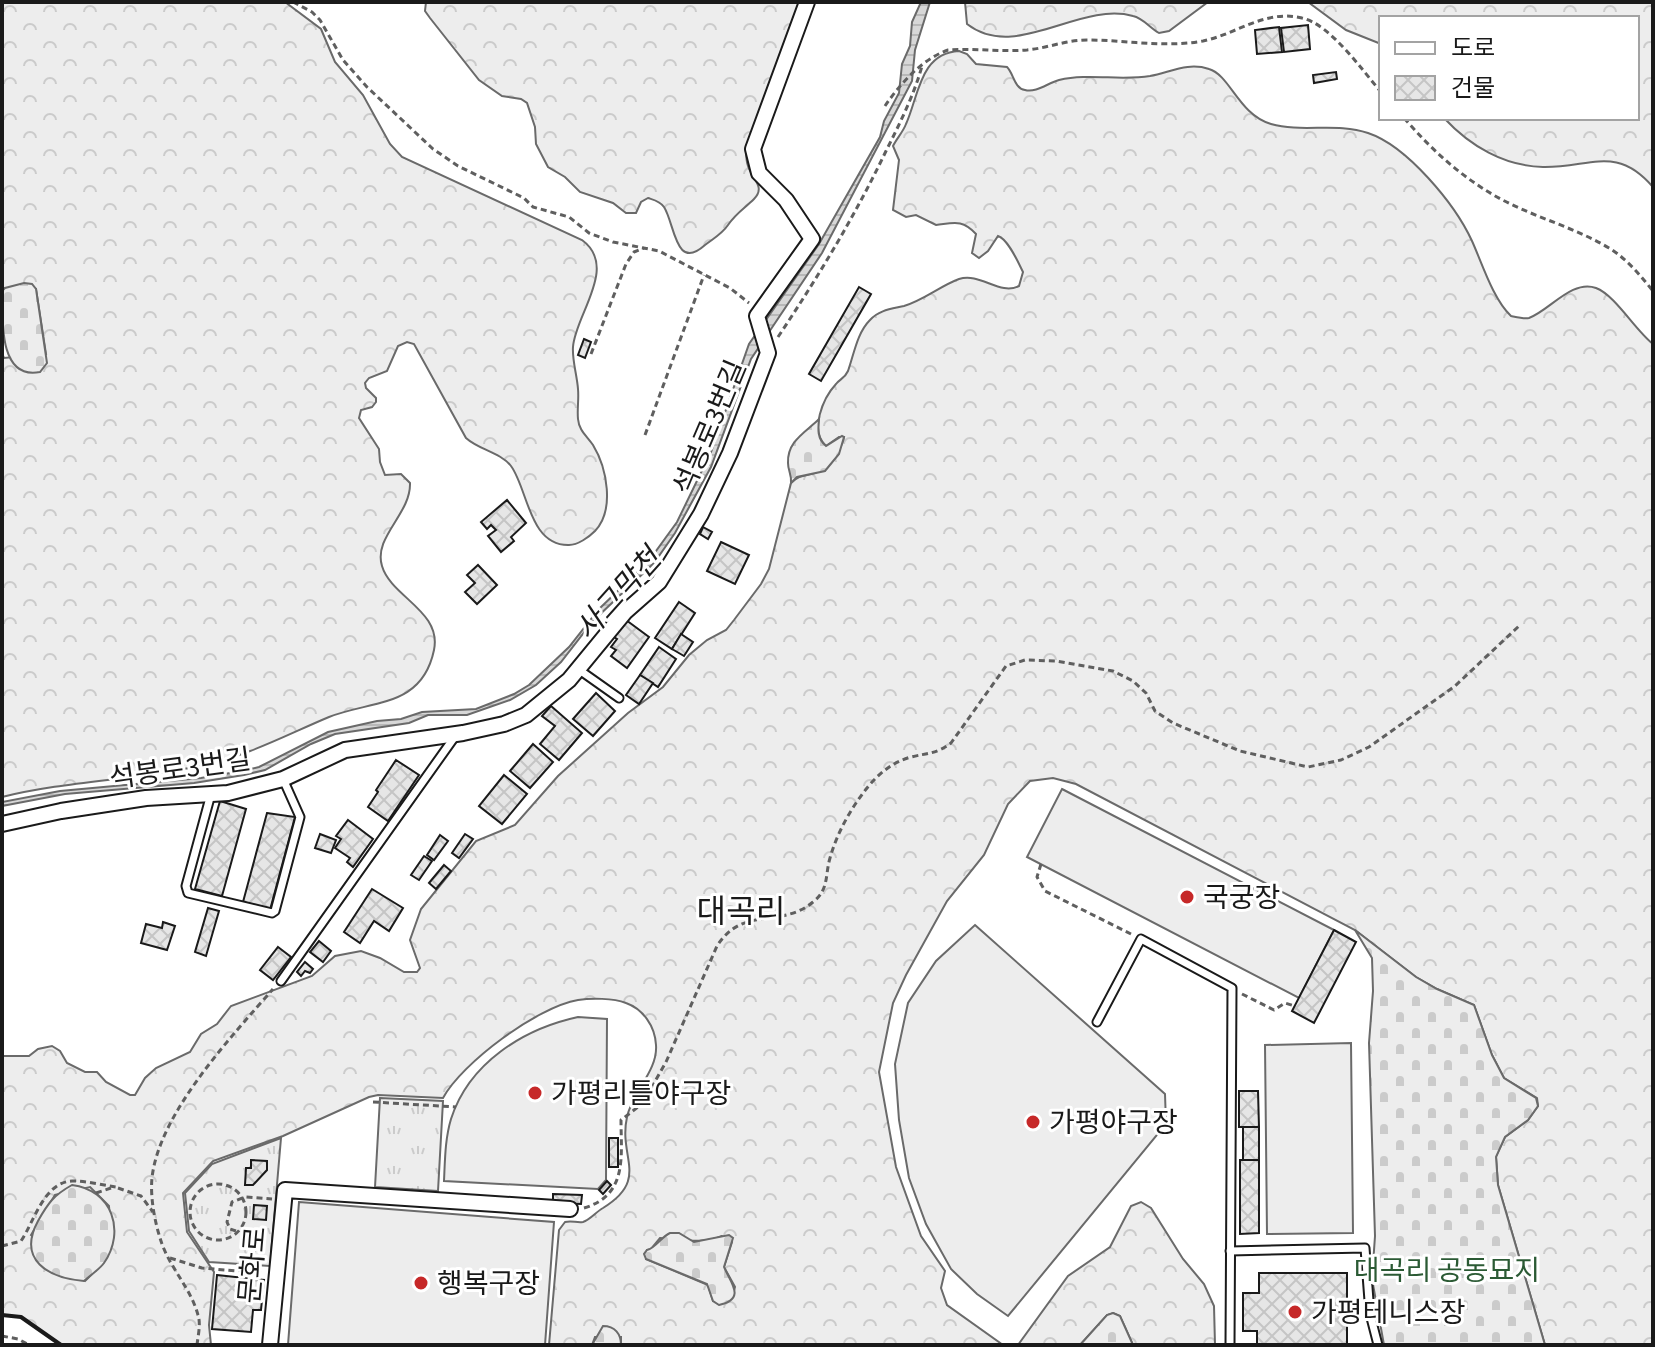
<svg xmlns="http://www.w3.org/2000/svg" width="1655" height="1347" viewBox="0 0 1655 1347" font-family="'Source Sans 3','Noto Sans KR',sans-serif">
  <defs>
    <pattern id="grass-tufts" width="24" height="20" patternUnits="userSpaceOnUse" patternTransform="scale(2)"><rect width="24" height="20" fill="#ededed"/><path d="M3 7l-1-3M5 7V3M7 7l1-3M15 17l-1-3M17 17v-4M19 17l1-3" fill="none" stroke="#cbcbcb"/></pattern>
    <pattern id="forest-crowns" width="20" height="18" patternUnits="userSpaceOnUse" patternTransform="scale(2)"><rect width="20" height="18" fill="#ededed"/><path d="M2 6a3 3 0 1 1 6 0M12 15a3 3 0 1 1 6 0" fill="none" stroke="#cbcbcb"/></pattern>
    <pattern id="cemetery-stones" width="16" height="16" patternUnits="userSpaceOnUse" patternTransform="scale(2)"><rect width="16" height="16" fill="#ededed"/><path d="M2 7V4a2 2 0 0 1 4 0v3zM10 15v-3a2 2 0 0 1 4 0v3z" fill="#cbcbcb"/></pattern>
    <pattern id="water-rules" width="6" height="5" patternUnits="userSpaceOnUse" patternTransform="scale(2)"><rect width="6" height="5" fill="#d7d7d7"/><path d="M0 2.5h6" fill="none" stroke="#b8b8b8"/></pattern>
    <pattern id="building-cross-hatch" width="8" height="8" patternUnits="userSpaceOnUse" patternTransform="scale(2)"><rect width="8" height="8" fill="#e6e6e6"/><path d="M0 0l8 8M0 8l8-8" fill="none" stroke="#c5c5c5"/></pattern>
  </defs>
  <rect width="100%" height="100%" fill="#fff"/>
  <g fill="url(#grass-tufts)" stroke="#6a6a6a" stroke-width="2">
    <path d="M380,1098l63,3 -5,90 -63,-4z"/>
    <path d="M281,1138l-11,128 -61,-4 -20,-31 -4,-38 27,-29z"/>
  </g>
  <g fill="url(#forest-crowns)" stroke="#6a6a6a" stroke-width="2" fill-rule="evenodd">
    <path d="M2,2h283l36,27 14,33 28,33 27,49 12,13 180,83c37,27 -7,75 -9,107 -1,13 4,28 5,42 1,10 -1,20 0,30 1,12 9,17 15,26 14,23 22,65 2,86 -6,6 -17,14 -26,14 -40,1 -41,-56 -58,-79 -11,-14 -32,-16 -45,-28l-52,-94 -7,-2 -9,4 -11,25 -18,7 -4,5 1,5 10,10v4l-4,5 -11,3 -2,8 20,31 1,13 5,13 16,-1 9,9c1,31 -37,54 -28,83 9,31 60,45 52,84 -12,58 -62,50 -105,67 -43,18 -83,40 -130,49 -65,14 -132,15 -197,31v-444l2,5 42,-4 -10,-65 -31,-1 -3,3z"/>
    <path d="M426,2h375l-55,146c0,6 0,13 2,18 4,13 18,21 6,33 -9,9 -18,14 -26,26 -6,9 -14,13 -23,20 -30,27 -30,-21 -41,-38 -4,-6 -10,-7 -16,-9l-7,4 -5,11h-10l-13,-10 -33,-11 -15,-15 -17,-10 -12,-23 -1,-17 -8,-24 -6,-4 -19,-3 -23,-16 -49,-62 -5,-7z"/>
    <path d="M965,2h243l-39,29 -10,2c-9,-5 -16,-15 -26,-17 -54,-15 -117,46 -166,8z"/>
    <path d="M1308,2h345v185c-37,-43 -63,-19 -110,-20 -39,-1 -73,-21 -99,-49h193v-100h-256v26l-35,-14z"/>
    <path d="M959,51l8,3 9,10 31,3c7,7 7,21 18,23 11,3 23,-7 34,-10 30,-7 61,1 91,-4 21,-4 38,-14 59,-7 21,6 30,46 62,55 31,9 66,-2 97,9 39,13 87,71 104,108 10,22 21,58 39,75 5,1 13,3 18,2 20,-7 43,-39 67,-30 19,7 39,42 57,56v1001h-108l-47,-160 -2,-29 9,-19 23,-17 10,-14 -1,-8 -33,-20 -12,-23 -18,-50 -37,-16 -21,-12 -61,-47 -279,-146 -23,-6 -23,3 -22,23 -24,51 -37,46 -41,74 -13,28 -14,69 17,95 25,69 24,35 -4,17 6,17 56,40h-382v-8h-26l-3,8h-43l10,-115 6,-8c7,-2 11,1 18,0 7,-2 13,-10 20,-14 47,-29 15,-50 24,-91 5,-25 31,-46 29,-72 -1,-19 -13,-36 -30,-42 -13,-5 -35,-5 -48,-3 -41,7 -116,63 -135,98l-65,-3 -9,2 -86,39 -70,25 -30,32 4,39 27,40 -5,53 2,20h-150l-40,-28 -19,-2v-259h27l9,-7 14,-3 8,5 7,12 18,9h12l9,10 24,13h5l10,-17 11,-10 34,-16 11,-18 16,-10 14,-18 81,-30 23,-20 26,-5 19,7 24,14h13l3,-4 -10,-28 11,-31 55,-68 39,-16 43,-49 70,-63 35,-26 26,-32 18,-15 19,-10 8,-10 27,-36 8,-15 22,-86c8,-8 14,-7 24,-10 11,-5 28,-25 29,-36h-5l-13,9c-17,-15 -3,-48 10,-62 4,-5 9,-6 12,-13 6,-17 9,-38 22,-51 9,-10 21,-11 34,-14 20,-6 36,-20 55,-27 21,-7 41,17 60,7l4,-14c-5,-10 -15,-33 -25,-36l-10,15 -9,7 -7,-5 4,-19c-14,-15 -22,-11 -40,-9l-20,-10 -10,2 -13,-7 6,-50 -6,-14c4,-8 10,-14 13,-22 13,-29 14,-71 53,-73zM90,1187l19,19c3,40 6,47 -24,75l-54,-46 24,-40zM722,1236l10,6 -8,25 11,20 -3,11 -19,3 -5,-16 -62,-26 1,-9 4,-1 9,-11c22,1 41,7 62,-2z"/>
    <path d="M1141,1202l10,6 32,51 21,25 10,22 1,39h-82l-13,-29 -7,-3 -6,2 -27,30h-62l50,-69 42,-29 21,-41z"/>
  </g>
  <g fill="url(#cemetery-stones)" stroke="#6a6a6a" stroke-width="2">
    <path d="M24,283l8,1 4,5 11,74 -7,9c-40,8 -38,-48 -38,-81l3,-3z"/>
    <path d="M819,419c-1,10 -2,20 7,27l16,-10 2,1 -5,17 -14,17 -28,6 -6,6c1,-8 -3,-12 -3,-20 -1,-22 18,-31 31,-44z"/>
    <path d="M1355,930l61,47 21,12 37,16 18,50 12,23 32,20 2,8 -10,14 -23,17 -9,20 2,28 47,160h-161l-12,-66 3,-43 -6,-193 4,-52 -1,-33z"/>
    <path d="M72,1185c40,5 54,46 32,78 -5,7 -14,12 -20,18 -36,-3 -67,-21 -46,-60 10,-18 16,-26 34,-36z"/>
    <path d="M670,1233h9l15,9 35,-7 4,3 -9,29c6,15 23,32 -5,38l-6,-4 -6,-17 -61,-25 -2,-5 3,-4c9,-2 14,-13 23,-17z"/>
    <path d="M1113,1313l7,3 13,29h-53l27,-30z"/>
    <path d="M603,1326c12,0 18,8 18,19h-29z"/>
  </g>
  <g fill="#ededed" stroke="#6a6a6a" stroke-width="2">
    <path d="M1062,789l272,141 -35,68 -272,-141z"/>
    <path d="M975,925l190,169 1,30 -158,192 -31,-22 -26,-25 -25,-45 -17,-46 -10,-58 -4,-56 13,-61 28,-42z"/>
    <path d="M578,1017l29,2 -1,161 -8,9 -154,-8c1,-21 1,-42 7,-62 18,-56 72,-90 127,-102z"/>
    <path d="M1351,1043l2,190 -86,1 -2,-189z"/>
    <path d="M299,1202l255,20 -9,123h-257z"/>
  </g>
  <path fill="url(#water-rules)" stroke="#6a6a6a" stroke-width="2" d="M921,2h9l-15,48 -3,31 -90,172 -71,106 -40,108 -36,66 -21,30 -61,58 -32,41 -25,23 -26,15 -43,15h-39l-19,8 -74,11 -24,10 -46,26 -21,5 -50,8 -129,11 -63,12v-4l58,-11 141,-13 41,-7 17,-4 69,-35 49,-11 24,-2 21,-7 54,-3 38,-15 15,-9 40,-38 30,-38 49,-47 29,-40 34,-70 38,-108 70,-100 61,-107 4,-16 15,-28 3,-29 8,-18 2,-24z"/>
  <g fill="url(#building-cross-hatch)" stroke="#1a1a1a" stroke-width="2">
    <path d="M1308,25l2,24 -26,3 -3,-24z"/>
    <path d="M1279,27l3,25 -25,2 -2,-24z"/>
    <path d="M1336,72l1,7 -23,4 -1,-8z"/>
    <path d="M859,287l12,7 -50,87 -12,-7z"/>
    <path d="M584,339l7,3 -6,16 -7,-3z"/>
    <path d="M507,500l19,23 -15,14 3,4 -13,11 -13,-16 8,-6 -5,-5 -4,4 -6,-7z"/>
    <path d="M703,527l9,5 -4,7 -8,-5z"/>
    <path d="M721,542l28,13 -14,29 -28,-13z"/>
    <path d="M478,565l19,20 -20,19 -12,-12 10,-9 -8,-8z"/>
    <path d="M679,602l16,11 -23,36 -17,-11z"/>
    <path d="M626,620l23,17 -22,31 -16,-12 5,-6 -5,-3 6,-8 -3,-2z"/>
    <path d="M681,634l12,8 -9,14 -12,-7z"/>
    <path d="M659,647l17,12 -18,28 -18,-12z"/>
    <path d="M640,675l13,8 -14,21 -13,-9z"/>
    <path d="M596,693l19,18 -22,25 -20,-17z"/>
    <path d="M551,706l31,27 -23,27 -19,-16 15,-18 -13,-10z"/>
    <path d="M533,744l20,18 -23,26 -20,-17z"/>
    <path d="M396,760l23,15 -31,46 -20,-14 10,-15 -2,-2z"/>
    <path d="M504,775l23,19 -25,30 -23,-18z"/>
    <path d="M220,801l26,8 -24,87 -27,-7z"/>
    <path d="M267,813l28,4 -25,93 -27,-8z"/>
    <path d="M348,820l25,19 -20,28 -6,-5 3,-4 -15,-10 6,-9 -5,-3z"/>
    <path d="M320,834l16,6 -5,13 -16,-5z"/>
    <path d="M465,834l8,5 -14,19 -7,-5z"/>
    <path d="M440,835l8,6 -14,19 -7,-5z"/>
    <path d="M424,856l8,5 -13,19 -8,-5z"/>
    <path d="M444,865l7,6 -15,18 -7,-6z"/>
    <path d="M372,889l31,19 -14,23 -15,-10 -14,22 -16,-11z"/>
    <path d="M208,908l11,3 -13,45 -11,-4z"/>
    <path d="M163,922l12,4 -8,24 -26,-7 5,-19 16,4z"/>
    <path d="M1334,930l22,12 -42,81 -22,-12z"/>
    <path d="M319,941l12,10 -8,11 -13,-10z"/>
    <path d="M278,947l13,10 -18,23 -13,-10z"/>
    <path d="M305,962l8,7 -3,4 -5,-2 -4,5 -4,-4z"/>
    <path d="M1239,1091h19l1,36h-20z"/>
    <rect x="1243" y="1127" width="16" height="33"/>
    <rect x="609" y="1138" width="9" height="29"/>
    <path d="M251,1160l16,1v9l-14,15h-8l1,-17h5z"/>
    <path d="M1240,1160h19v73l-19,1z"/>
    <path d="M607,1181l4,4 -8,9 -4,-4z"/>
    <path d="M553,1194l29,1 -1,9 -28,-1z"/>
    <path d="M254,1205l13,1 -1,14 -13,-1z"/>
    <path d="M1259,1273h88v72h-90v-14h-14v-38h16z"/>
    <path d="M217,1275l47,5 -3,30h-8l-2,22 -39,-3z"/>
  </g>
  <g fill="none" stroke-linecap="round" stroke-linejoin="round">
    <defs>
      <g id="service">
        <path d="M578,669l41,29"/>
        <path d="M211,794l-25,92 2,7 84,20 3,-2 25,-94 -17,-38"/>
        <path d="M281,981l175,-246"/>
        <path d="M1097,1022l44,-83 91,49 -2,357"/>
        <path d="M1230,1251l135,-3 5,66 8,31"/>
      </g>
      <g id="minor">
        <path d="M2,824l59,-13 85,-13 82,-5 55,-14 62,-29 118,-17 41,-9 22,-9 43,-35 56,-68 34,-30 42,-68 29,-61 38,-100 -11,-37 55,-77 -26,-39 -27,-27 -6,-24 54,-147"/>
        <path d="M270,1345l15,-155 285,19"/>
      </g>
    </defs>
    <use href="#service" stroke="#1a1a1a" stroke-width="11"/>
    <use href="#minor" stroke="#1a1a1a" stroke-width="18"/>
    <g stroke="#5f5f5f" stroke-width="3" stroke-dasharray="6 4" stroke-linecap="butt">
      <path d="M293,2l19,10 8,8 23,40 24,27 66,62 25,17 66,32 9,9 36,10 20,16 24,9 46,9 71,37 19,15"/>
      <path d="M885,106c15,-22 37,-47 63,-56 26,-2 53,2 79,0 21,-2 39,-10 60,-10 39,0 76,8 116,1 34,-7 62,-32 99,-23 28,6 60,52 79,74"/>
      <path d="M1404,118c28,32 56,58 93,79 36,20 77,30 112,51 18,11 31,27 44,43"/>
      <path d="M778,337c40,-60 77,-121 108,-186 14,-28 28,-56 36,-85"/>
      <path d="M591,354l35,-90 8,-12 10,-4"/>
      <path d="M645,435l59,-160"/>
      <path d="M1041,864l-4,13 8,14 86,43"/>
      <path d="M1242,994l32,16 11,-7 10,3"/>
      <path d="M373,1102l83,5"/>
      <circle cx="218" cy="1212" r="28"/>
      <path d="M118,1188l23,8 12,16"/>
      <path d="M96,1193l15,-5"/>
      <path d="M584,1208c44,-13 37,-52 37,-88l21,-16 24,-42 51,-116c26,-41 64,-17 96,-44 16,-12 12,-27 17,-44 7,-25 21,-50 37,-70 12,-15 26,-26 44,-31 16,-4 26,-3 40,-14l55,-77 19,-6 31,1 57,10 20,10 13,12 9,18 18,12 67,28 68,16 33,-7 28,-13 86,-61 64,-60"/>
      <path d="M236,1231l-6,-2 -3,-7 5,-20 13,-5 27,2"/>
      <path d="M2,1246l19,-5c13,-19 23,-59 51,-60 15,0 30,4 44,6"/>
      <path d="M170,1258l32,10 59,5"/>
      <path d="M2,1336l16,3 11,6"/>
      <path d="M197,1345c1,-9 4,-21 1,-30 -7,-26 -27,-46 -36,-71 -7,-20 -12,-46 -10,-66 7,-65 80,-142 121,-189"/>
    </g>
    <use href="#service" stroke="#fff" stroke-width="7"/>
    <use href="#minor" stroke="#fff" stroke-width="14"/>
    <path stroke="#1a1a1a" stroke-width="4" d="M2,1315l19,2 40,28"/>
  </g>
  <g fill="#c62828" stroke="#fff" stroke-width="3">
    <circle cx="1187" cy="897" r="8"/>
    <circle cx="535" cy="1093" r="8"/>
    <circle cx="1033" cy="1122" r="8"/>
    <circle cx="421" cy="1283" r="8"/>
    <circle cx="1295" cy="1312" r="8"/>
  </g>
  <g text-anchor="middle" stroke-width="6" stroke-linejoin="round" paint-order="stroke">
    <g font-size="28" fill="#1a1a1a" stroke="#fff">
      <text transform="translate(709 427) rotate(-67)" y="10">석봉로3번길</text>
      <text transform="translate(180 768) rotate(-8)" y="10">석봉로3번길</text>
      <text transform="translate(252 1265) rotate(-85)" y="10">문화로</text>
    </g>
    <g font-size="28" fill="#1a1a1a" stroke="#fff" text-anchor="start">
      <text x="1203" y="907">국궁장</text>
      <text x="551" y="1103">가평리틀야구장</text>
      <text x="1049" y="1132">가평야구장</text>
      <text x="437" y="1293">행복구장</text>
      <text x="1311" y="1322">가평테니스장</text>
    </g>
    <g font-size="28" fill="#2b5a34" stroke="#fff">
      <text x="1447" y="1280">대곡리 공동묘지</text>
    </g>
    <g font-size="30" font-style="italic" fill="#1a1a1a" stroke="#fff">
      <text transform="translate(618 594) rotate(-48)" y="10">사그막천</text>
    </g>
    <g font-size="32" fill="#1a1a1a" stroke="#fff">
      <text x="741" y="922">대곡리</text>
    </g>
  </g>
  <rect width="1655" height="1347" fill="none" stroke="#1a1a1a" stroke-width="8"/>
  <rect x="1379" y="16" width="260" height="104" fill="#ffffff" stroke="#a3a3a3" stroke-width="2"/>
  <rect x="1395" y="42" width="40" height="12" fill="#ffffff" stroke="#a3a3a3" stroke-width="2"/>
  <text x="1451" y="56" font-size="24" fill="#1a1a1a">도로</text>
  <rect x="1395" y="76" width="40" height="24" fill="url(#building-cross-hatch)" stroke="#a3a3a3" stroke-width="2"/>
  <text x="1451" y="96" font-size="24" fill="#1a1a1a">건물</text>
</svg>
